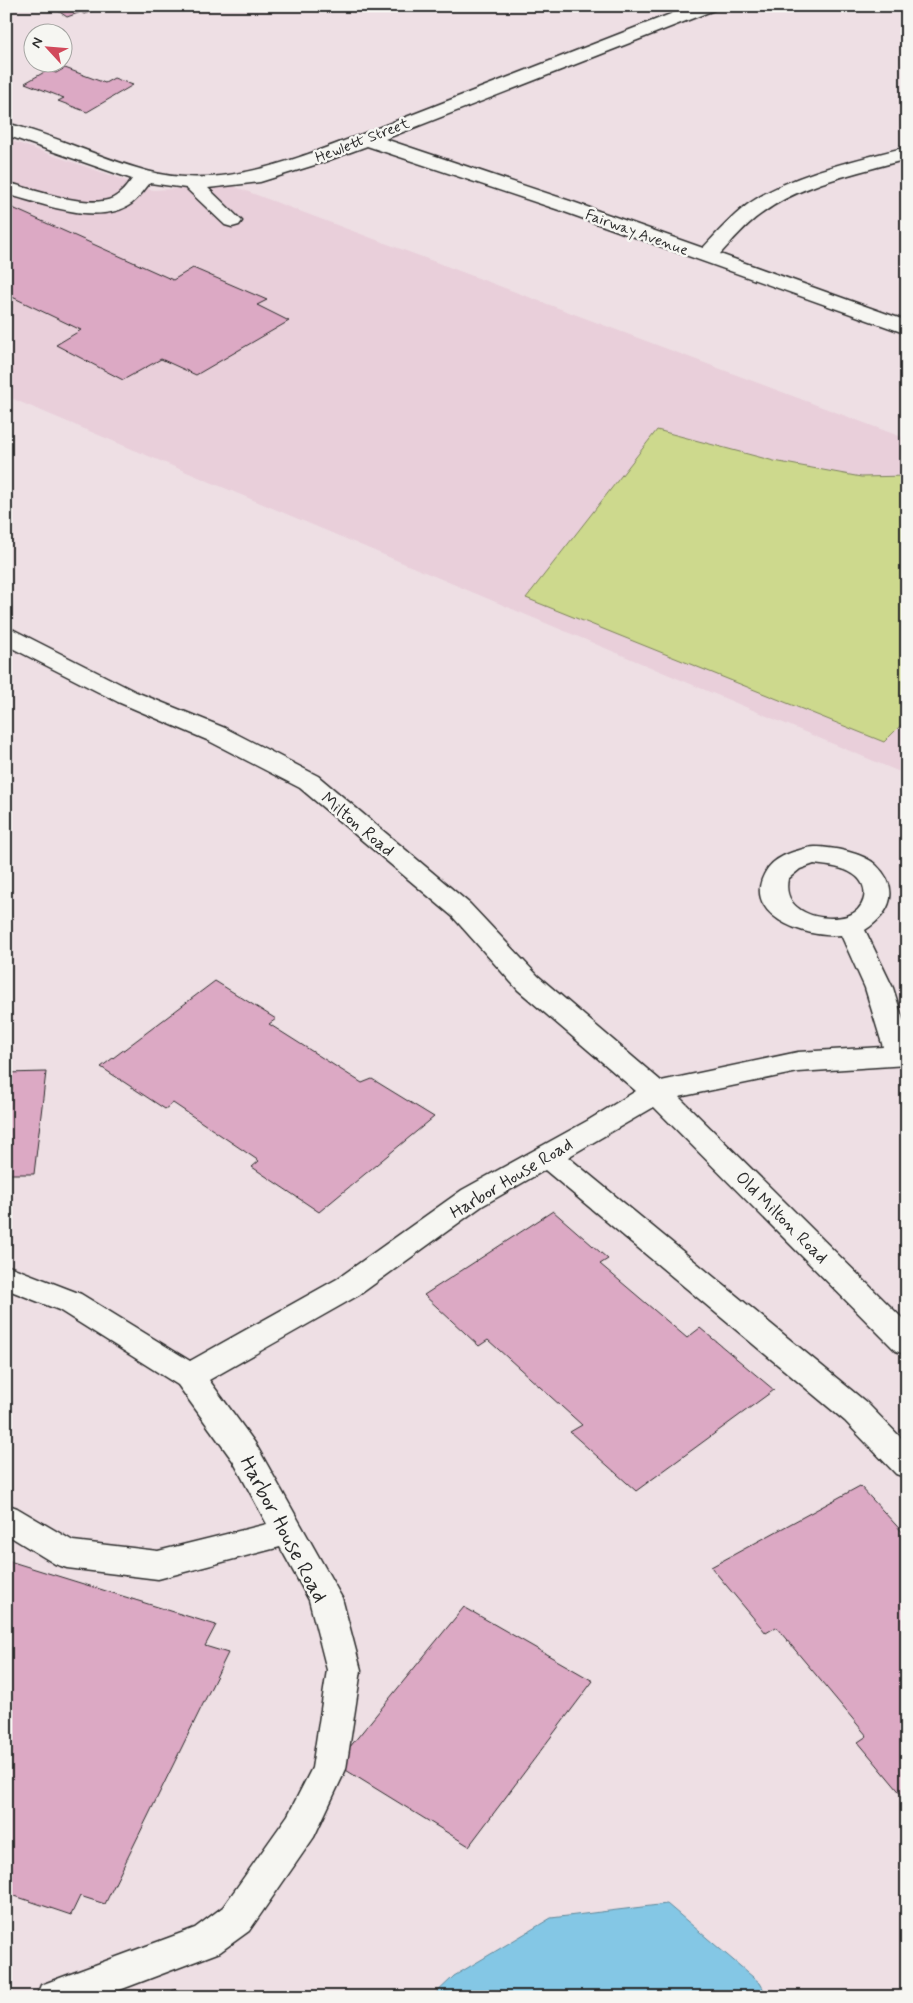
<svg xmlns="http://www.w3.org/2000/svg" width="913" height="2003" viewBox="0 0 913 2003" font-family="Mynerve,sans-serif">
  <rect width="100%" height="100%" fill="#eedfe4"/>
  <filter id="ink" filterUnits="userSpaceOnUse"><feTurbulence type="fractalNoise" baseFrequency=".02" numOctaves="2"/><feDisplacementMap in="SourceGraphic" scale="10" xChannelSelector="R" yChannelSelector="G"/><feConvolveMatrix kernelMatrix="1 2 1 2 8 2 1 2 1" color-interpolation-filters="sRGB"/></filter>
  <g filter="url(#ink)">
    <path fill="#e9cfda" d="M6,139l147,51 80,-4 674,253v336l-901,-379z"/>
    <path fill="#cdd98d" stroke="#7c825c" d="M657,430l117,31 87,16 46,-1v243l-23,23 -358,-144z"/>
    <path fill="#84c7e5" stroke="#60899b" d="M667,1904l93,79 8,14h-336l22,-21 97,-58z"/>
    <g fill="#dca9c4" stroke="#2b2b2b">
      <path d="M51,6h57l-24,8 -3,-2 -14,5z"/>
      <path d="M65,68l40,15 9,-5 19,7 -46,27 -29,-11 6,-3 -39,-15 23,-13 8,3z"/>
      <path d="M6,205l167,75 20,-12 74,32 -10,5 32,16 -93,54 -35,-16 -38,21 -67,-35 25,-15 -75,-36z"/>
      <path d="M215,981l61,38 -7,5 93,59 10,-4 62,38 -115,95 -67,-45 7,-6 -86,-58 -8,6 -64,-42z"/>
      <path d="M46,1072l-12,102h-28v-101z"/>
      <path d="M553,1211l55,48 -8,5 87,74 13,-10 74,62 -138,101 -66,-59 12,-7 -94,-85 -9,6 -55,-51z"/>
      <path d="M860,1486l47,51v264l-49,-59 9,-6 -91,-109 -10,6 -55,-66z"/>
      <path d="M6,1560l210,65 -11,21 23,7 -123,251 -25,-8 -9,19 -65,-22z"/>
      <path d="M464,1607l129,74 -124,165 -133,-82z"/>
      <path d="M175,1989l6,8h-17z"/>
    </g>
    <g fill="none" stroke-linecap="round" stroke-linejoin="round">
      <defs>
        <g id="minor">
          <path d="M691,6h26l-3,4 -329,129 188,63 130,46c14,-15 28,-31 44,-43 43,-31 109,-45 160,-58v12c-49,14 -105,24 -146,55 -16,11 -28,26 -41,40l187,67v13l-348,-124 -192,-64 -46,17 -61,19 -52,6 34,33 -3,4 -7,2 -7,-2 -39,-37 -36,-5c-7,8 -13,18 -22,23 -34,19 -87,-3 -122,-12v-12c26,7 82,28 107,16 8,-4 14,-12 19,-19l-126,-44v-12c48,12 93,35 141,48 72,20 146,-11 213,-36z"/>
          <path d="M6,628l8,2 122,62 89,36 93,48 152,128 68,72 123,105 137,-29 85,-5 -18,-59 -24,-53c-35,4 -105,-21 -73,-67 6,-8 16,-13 25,-16 7,-2 15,-5 22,-5 17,0 49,6 61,18 25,24 15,48 -11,65l28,58 14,44v33l-109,7 -119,25 228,226v32l-11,-4 -242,-244 -86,50 299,246 40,41v34l-11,-4 -51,-53 -300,-251 -63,36 -123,89 -150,85 46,63 87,155 19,72 -15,99 -32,68 -65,94 -29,21 -119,45h-65l5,-12 154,-57 28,-21 65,-92 24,-47 15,-98 -18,-70 -29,-53 -122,32 -91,-11 -12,-4 -49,-30v-30l11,4 56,33 85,10 109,-27 -34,-63 -55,-76 -119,-75 -53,-21v-24l75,29 109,67 147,-82 125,-89 125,-69 49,-30 -118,-101 -66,-74 -152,-128 -93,-48 -89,-38 -112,-57zM814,864c14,2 32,3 43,13 14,13 7,34 -10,39 -26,7 -66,-4 -59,-37l12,-10z"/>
        </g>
      </defs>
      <use href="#minor" stroke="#2b2b2b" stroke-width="3"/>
      <use href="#minor" fill="#f6f6f2" fill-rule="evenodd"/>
    </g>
  </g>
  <g text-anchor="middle" stroke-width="5" stroke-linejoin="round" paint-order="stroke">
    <g font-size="15" fill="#2b2b2b" stroke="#f6f6f2">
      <text transform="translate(362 140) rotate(-21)" y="5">Hewlett Street</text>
      <text transform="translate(637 232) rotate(20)" y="5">Fairway Avenue</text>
    </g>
    <g font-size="18" fill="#2b2b2b" stroke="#f6f6f2">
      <text transform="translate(358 824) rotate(40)" y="6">Milton Road</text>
      <text transform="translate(511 1178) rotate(-31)" y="6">Harbor House Road</text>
      <text transform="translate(782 1217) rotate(45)" y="6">Old Milton Road</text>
    </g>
    <g font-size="21" fill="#2b2b2b" stroke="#f6f6f2">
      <text transform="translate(284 1529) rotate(62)" y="7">Harbor House Road</text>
    </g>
  </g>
  <rect width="913" height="2003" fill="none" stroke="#f6f6f2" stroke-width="25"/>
  <rect x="12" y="12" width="888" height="1978" fill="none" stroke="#2b2b2b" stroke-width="2" filter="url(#ink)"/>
  <g transform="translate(48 48) rotate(296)"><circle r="24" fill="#f6f6f2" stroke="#a5a5a2"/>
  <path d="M0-4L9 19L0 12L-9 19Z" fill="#d1495b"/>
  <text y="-8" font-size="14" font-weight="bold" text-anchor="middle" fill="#2b2b2b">N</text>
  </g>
</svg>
